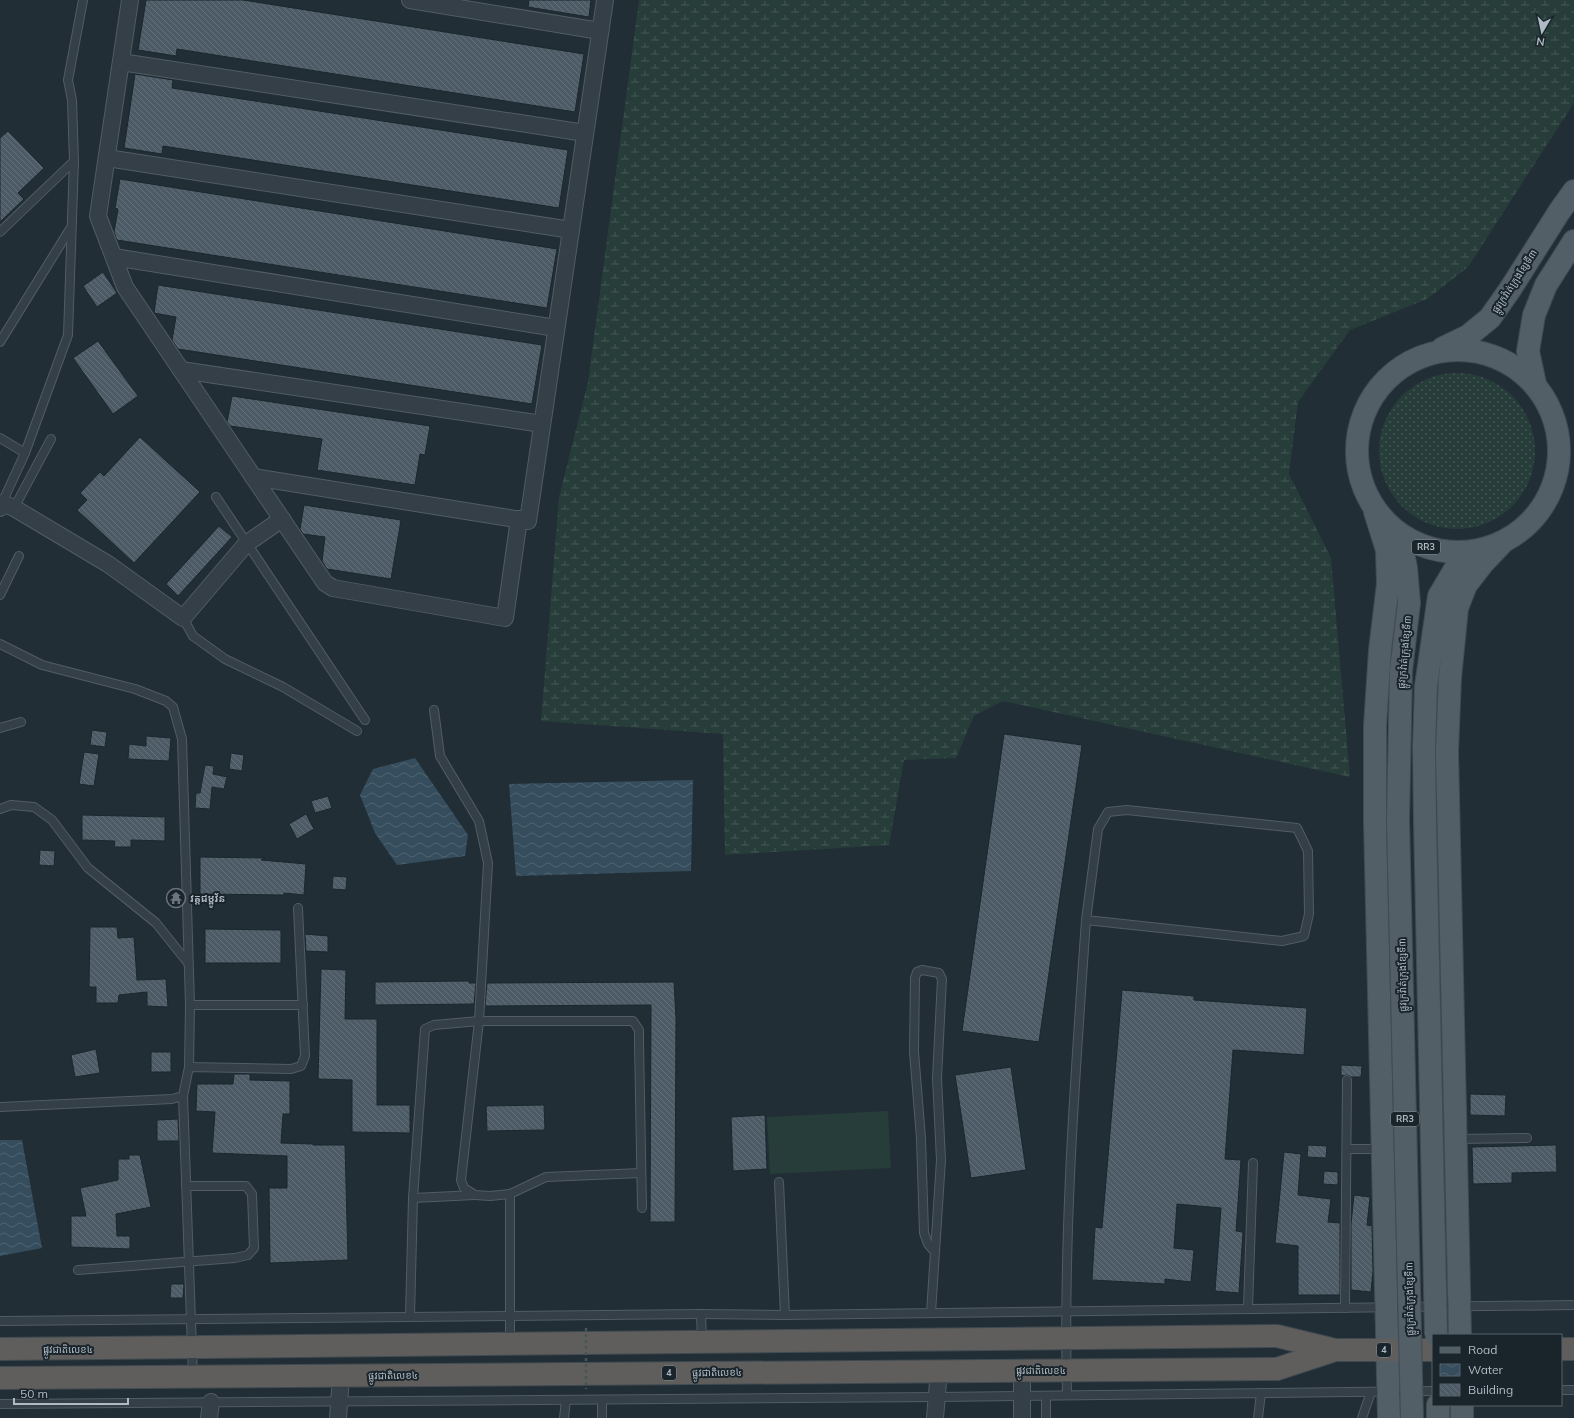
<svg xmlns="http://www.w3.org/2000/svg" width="1574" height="1418" viewBox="0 0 1574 1418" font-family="Mulish,'Noto Sans Khmer',sans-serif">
  <defs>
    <pattern id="grass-dots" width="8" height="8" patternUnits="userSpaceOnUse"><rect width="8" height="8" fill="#273d39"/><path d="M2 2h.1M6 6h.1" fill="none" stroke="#445754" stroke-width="1.8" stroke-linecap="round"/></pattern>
    <pattern id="wetland-marsh" width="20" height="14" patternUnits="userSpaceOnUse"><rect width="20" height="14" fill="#273d39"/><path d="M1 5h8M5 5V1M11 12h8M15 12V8" fill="none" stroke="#445754"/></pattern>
    <pattern id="water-waves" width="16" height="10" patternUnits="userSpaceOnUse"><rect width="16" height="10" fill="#354d5d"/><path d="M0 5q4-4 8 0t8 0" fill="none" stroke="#506573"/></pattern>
    <pattern id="building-back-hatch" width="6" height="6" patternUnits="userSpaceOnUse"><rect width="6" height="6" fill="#4c5b65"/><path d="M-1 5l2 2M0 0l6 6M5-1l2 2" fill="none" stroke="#637079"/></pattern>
  </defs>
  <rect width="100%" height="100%" fill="#212e36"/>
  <circle fill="url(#grass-dots)" cx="1457" cy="451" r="78"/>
  <path fill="url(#wetland-marsh)" d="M639,0h935v103l-106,164 -41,32 -77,31 -52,72 -9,72 42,84 19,219 -347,-76 -29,15 -18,42 -52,2 -15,85 -164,10 -2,-121 -182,-13 18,-224 29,-115z"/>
  <path fill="#273d39" d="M888,1111l3,57 -121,6 -3,-57z"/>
  <g fill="url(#water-waves)">
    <path d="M415,758l53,77 -3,21 -68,9 -22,-32 -15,-38 13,-26z"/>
    <path d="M693,780l-2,91 -175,5 -7,-92z"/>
    <path d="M0,1140h22l20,108 -42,8z"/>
  </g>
  <g fill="url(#building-back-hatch)" stroke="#1c262d">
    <path d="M146,0h97l341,54 -9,58 -398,-63 -1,7 -38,-6z"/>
    <path d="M529,0h62l-2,17 -61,-10z"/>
    <path d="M135,74l38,6 -1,8 396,62 -9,58 -396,-62 -1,8 -38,-6z"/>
    <path d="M8,131l36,37 -26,25 6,6 -24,23v-84z"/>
    <path d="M120,179l437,70 -10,59 -430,-68 -3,-8 4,-23 -3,-1z"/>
    <path d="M103,272l14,21 -20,14 -14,-21z"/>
    <path d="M158,285l384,60 -10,59 -354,-55 -6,-9 4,-23 -22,-4z"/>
    <path d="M98,341l40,55 -25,18 -40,-56z"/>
    <path d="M232,396l198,30 -5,29 -5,-1 -5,31 -98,-15 5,-31 -92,-13 -3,-4z"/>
    <path d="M140,437l60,55 -66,71 -57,-53 10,-10 -7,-7 20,-21 4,4z"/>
    <path d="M304,505l97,15 -10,59 -64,-10 -5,-8 3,-24 -22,-3 -3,-5z"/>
    <path d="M219,526l13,11 -54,59 -12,-12z"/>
    <path d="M92,730l15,2 -2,15 -15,-2z"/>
    <path d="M1004,734l78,11 -43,297 -77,-11z"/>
    <path d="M146,736l25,2 -2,23 -41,-2 1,-15 17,2z"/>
    <path d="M84,752l15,2 -5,32 -15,-2z"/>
    <path d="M231,753l13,2 -2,16 -13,-2z"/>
    <path d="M205,765l9,1 -1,8 14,3 -3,12 -12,-2 -2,22 -15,-1 1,-15h4z"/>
    <path d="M328,796l4,12 -17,5 -4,-12z"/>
    <path d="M306,814l8,15 -17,10 -8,-15z"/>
    <path d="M82,815l83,2v24l-34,-1v7h-17l1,-6 -33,-1z"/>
    <path d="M40,850l15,1 -1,15 -15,-1z"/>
    <path d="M200,857l65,1 -4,2 45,4 -2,31 -20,-2v2l-84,-1z"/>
    <path d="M333,876l14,1 -1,13 -14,-1z"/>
    <path d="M90,927h27l1,11 16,-1 3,43 29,-1 2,28 -21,-1v-14l-28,3 -1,8h-22v-16h-7z"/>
    <path d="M205,929l76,1v33h-76z"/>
    <path d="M305,934l23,2v16l-22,-1z"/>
    <path d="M321,969l25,1 -1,49h32v86h33v28l-58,-1v-52l-34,-1z"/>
    <path d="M469,981v2h7l-2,21 -99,1v-23z"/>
    <path d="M674,982l2,36 -1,204h-25l1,-217 -166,1 2,-23z"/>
    <path d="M1122,990l72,6v4l113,8 -3,47 -71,-5 -8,109 16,1 -5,71 7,1 -4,61 -24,-2 6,-83 -44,-4 -3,44 20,2 -3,32 -26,-3v5l-73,-4 3,-53 7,1z"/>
    <path d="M96,1049l4,24 -25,4 -4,-22z"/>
    <rect x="151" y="1052" width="20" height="20"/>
    <path d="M1341,1065l21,1 -1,11h-9l-5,-2 -6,1z"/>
    <path d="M1011,1067l15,103 -55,8 -16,-103z"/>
    <path d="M234,1074h16v6l40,1v33h-7l-2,29 32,1v1h32l3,115 -78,3 -1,-75h18v-32l-75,-3 3,-41 -19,-1 1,-27h36z"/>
    <path d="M1470,1094l36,1 -1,21 -35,-1z"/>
    <path d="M544,1105l1,25 -58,1 -1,-25z"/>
    <path d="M765,1115l2,54 -34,2 -2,-54z"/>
    <path d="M178,1119l1,22h-22v-21z"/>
    <path d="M1308,1145l19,1 -1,12 -19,-1z"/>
    <path d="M1556,1145l1,27 -45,1v10l-39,1 -1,-37z"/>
    <path d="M1284,1152l17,2 -3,41 33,4 -3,23 12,1v72h-42v-49l-23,-3z"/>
    <path d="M129,1155h11l11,52 -35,7 1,22h13v13l-59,-2v-31h15l-6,-28 38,-8v-21h11z"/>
    <path d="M1324,1171l14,1v13l-15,-1z"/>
    <path d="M1354,1195l16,2 -3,28 5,1 1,45 -2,21 -20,-2v-66z"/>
    <path d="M171,1284h13l-1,14h-13z"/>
  </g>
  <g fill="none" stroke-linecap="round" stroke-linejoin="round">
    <defs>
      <g id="service">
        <path d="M0,232l74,-71"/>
        <path d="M0,342l70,-113"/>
        <path d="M0,438l25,15"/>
        <path d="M216,497l149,223"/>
        <path d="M2,503l23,-50 43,-118 6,-174 -2,-61 -4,-20 15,-80"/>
        <path d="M14,508l37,-69"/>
        <path d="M0,595l19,-39"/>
        <path d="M183,618l10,18 32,23 58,28 74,44"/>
        <path d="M0,644l42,21 93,24 31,12 7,6 9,32 8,266 -1,62"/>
        <path d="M434,710l6,46 39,65 9,42 -9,158 -18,159 3,8 11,7 15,1 20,-2 36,-17 95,-4"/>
        <path d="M0,728l21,-6"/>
        <path d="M0,809l11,-4 23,2 18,13 36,48 68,55 32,40"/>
        <path d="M190,1005h113"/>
        <path d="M183,1096l6,-29 102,2 10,-3 4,-10 -7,-148"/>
        <path d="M0,1107l172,-8 11,-3 10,281"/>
        <path d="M1456,1139l71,-1"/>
        <path d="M1347,1149h35"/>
        <path d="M779,1182l6,133"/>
        <path d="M510,1194v150"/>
        <path d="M413,1198l62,-3"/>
        <path d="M78,1270l157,-12 13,-3 6,-7 -2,-54 -6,-8h-60"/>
        <path d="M1248,1308l5,-145"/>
        <path d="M1345,1308l2,-228"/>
        <path d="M931,1313l10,-153 -4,-82 5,-99 -3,-6 -17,-3 -5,2 -2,6 -1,74 7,86 3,95 4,11 6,7"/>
        <path d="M701,1314l1,27"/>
        <path d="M410,1316l3,-118 12,-169 9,-4 45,-4h154l6,9v13l3,165"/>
        <path d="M0,1321l701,-7 84,1 789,-10"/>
        <path d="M1561,1390h13"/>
        <path d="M1067,1395c-4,-158 8,-317 19,-475l196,21 22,-5 5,-22 -1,-63 -11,-23 -170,-18 -19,2 -10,17 -12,91"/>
        <path d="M602,1400v18"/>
        <path d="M0,1404l938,-7 495,-6"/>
        <path d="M564,1418l2,-18"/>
        <path d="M1046,1418v-22"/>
        <path d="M1258,1418l3,-25"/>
        <path d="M1362,1418l9,-26"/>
      </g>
      <g id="minor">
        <path d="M130,0l-32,216 27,71 200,296 8,5 172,30 14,-99"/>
        <path d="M410,0l190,31"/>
        <path d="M121,62l464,71"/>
        <path d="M107,158l464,72"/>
        <path d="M114,257l442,71"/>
        <path d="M181,370l361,54"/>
        <path d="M253,477l275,44 77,-521"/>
        <path d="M0,508l2,-5 12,5 94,56 75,54 63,-74 36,-25"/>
        <path d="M209,1418l2,-16"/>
        <path d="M338,1418l3,-42"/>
        <path d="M935,1418l4,-48"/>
        <path d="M1022,1418v-48"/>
      </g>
      <g id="primary">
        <path d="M1443,348l25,-12 22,-18 21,-30 48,-76 15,-21"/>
        <circle cx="1458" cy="451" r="101"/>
        <path d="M1535,384l-7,-33 6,-36 12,-30 28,-44"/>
        <path d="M1375,512l12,38 1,34 -8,66 -5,76v95l14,597"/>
        <path d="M1398,820l3,-149 8,-68 -3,-35 -7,-34"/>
        <path d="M1425,822l-1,-75 2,-61 13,-90 16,-27 18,-17"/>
        <path d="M1460,1335l-13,-584 3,-73 7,-70 9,-23 17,-22 19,-20"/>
        <path d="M1438,1405v13"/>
        <path d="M1462,1405v13"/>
      </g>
      <g id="trunk">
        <path d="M0,1349l1277,-13 58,14h98"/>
        <path d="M1561,1349h13"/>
        <path d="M0,1378l1277,-9 58,-19"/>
      </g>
    </defs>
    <use href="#service" stroke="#515d65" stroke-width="10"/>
    <use href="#minor" stroke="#515d65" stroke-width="18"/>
    <use href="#primary" stroke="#404b54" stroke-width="24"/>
    <use href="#trunk" stroke="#3f4a51" stroke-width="24"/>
    <use href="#service" stroke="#343f47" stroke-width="8"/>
    <use href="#minor" stroke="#343f47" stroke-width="16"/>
    <use href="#primary" stroke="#525f67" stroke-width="22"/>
    <use href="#trunk" stroke="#605e5c" stroke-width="22"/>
    <defs>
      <g id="primary-bridge">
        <path d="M1398,820l14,598"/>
        <path d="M1425,822l11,513"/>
      </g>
    </defs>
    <use href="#primary-bridge" stroke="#404b54" stroke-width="24" stroke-linecap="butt"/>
    <path stroke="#445857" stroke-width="2.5" stroke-dasharray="3 3" stroke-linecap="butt" d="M586,1328v61"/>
    <use href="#primary-bridge" stroke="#525f67" stroke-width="22"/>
  </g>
  <defs>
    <symbol id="temple-ring" viewBox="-11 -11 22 22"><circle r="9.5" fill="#1a242b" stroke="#6b7280" stroke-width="1.5"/><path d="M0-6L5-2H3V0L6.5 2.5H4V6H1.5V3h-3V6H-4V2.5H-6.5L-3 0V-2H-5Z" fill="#6b7280"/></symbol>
  </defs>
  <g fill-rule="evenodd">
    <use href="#temple-ring" x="165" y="887" width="22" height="22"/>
  </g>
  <g text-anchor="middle" stroke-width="4" stroke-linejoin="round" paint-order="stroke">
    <g fill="#1a242b" stroke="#828d96" stroke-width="1">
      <rect x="1412" y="540" width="28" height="14" rx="3"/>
      <rect x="1391" y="1112" width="28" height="14" rx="3"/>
      <rect x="1377" y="1343" width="14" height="14" rx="3"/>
      <rect x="662" y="1366" width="14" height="14" rx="3"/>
    </g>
    <g font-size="9" font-weight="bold" fill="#aebac4">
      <text x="1426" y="550">RR3</text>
      <text x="1405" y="1122">RR3</text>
      <text x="1384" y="1353">4</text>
      <text x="669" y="1376">4</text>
    </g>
    <g font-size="10" fill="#aebac4" stroke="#1a242b">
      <text transform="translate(1514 281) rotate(-57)" y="4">ផ្លូវក្រវ៉ាត់ក្រុងខ្សែទី៣</text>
      <text transform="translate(1404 652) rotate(-85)" y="4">ផ្លូវក្រវ៉ាត់ក្រុងខ្សែទី៣</text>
      <text transform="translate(1402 975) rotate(-91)" y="4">ផ្លូវក្រវ៉ាត់ក្រុងខ្សែទី៣</text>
      <text transform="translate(1409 1299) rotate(-91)" y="4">ផ្លូវក្រវ៉ាត់ក្រុងខ្សែទី៣</text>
      <text x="68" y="1353">ផ្លូវជាតិលេខ៤</text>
      <text x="1041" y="1374">ផ្លូវជាតិលេខ៤</text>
      <text transform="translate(717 1372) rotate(-1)" y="4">ផ្លូវជាតិលេខ៤</text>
      <text transform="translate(393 1375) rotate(-1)" y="4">ផ្លូវជាតិលេខ៤</text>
    </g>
    <g font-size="10" font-weight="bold" fill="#aebac4" stroke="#1a242b" text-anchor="start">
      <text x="190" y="902">វត្តជម្ពូវ័ន</text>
    </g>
  </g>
  <rect x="1432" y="1334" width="130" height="72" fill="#1a242b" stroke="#556068"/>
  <rect x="1440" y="1347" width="20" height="6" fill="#525f67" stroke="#556068"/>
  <text x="1468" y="1354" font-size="12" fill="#aebac4">Road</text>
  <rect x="1440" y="1364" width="20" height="12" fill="url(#water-waves)" stroke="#556068"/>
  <text x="1468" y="1374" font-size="12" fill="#aebac4">Water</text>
  <rect x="1440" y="1384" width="20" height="12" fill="url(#building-back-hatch)" stroke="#556068"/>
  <text x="1468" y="1394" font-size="12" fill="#aebac4">Building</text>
  <g transform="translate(1542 32) rotate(189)" stroke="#1a242b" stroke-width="3" paint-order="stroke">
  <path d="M0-3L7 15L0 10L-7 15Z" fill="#aebac4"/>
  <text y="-6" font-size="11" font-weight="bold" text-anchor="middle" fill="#aebac4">N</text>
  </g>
  <path d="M14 1398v6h114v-6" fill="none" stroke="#aebac4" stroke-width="2"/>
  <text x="20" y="1398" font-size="12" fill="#aebac4" stroke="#1a242b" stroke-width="3" paint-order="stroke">50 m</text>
</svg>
